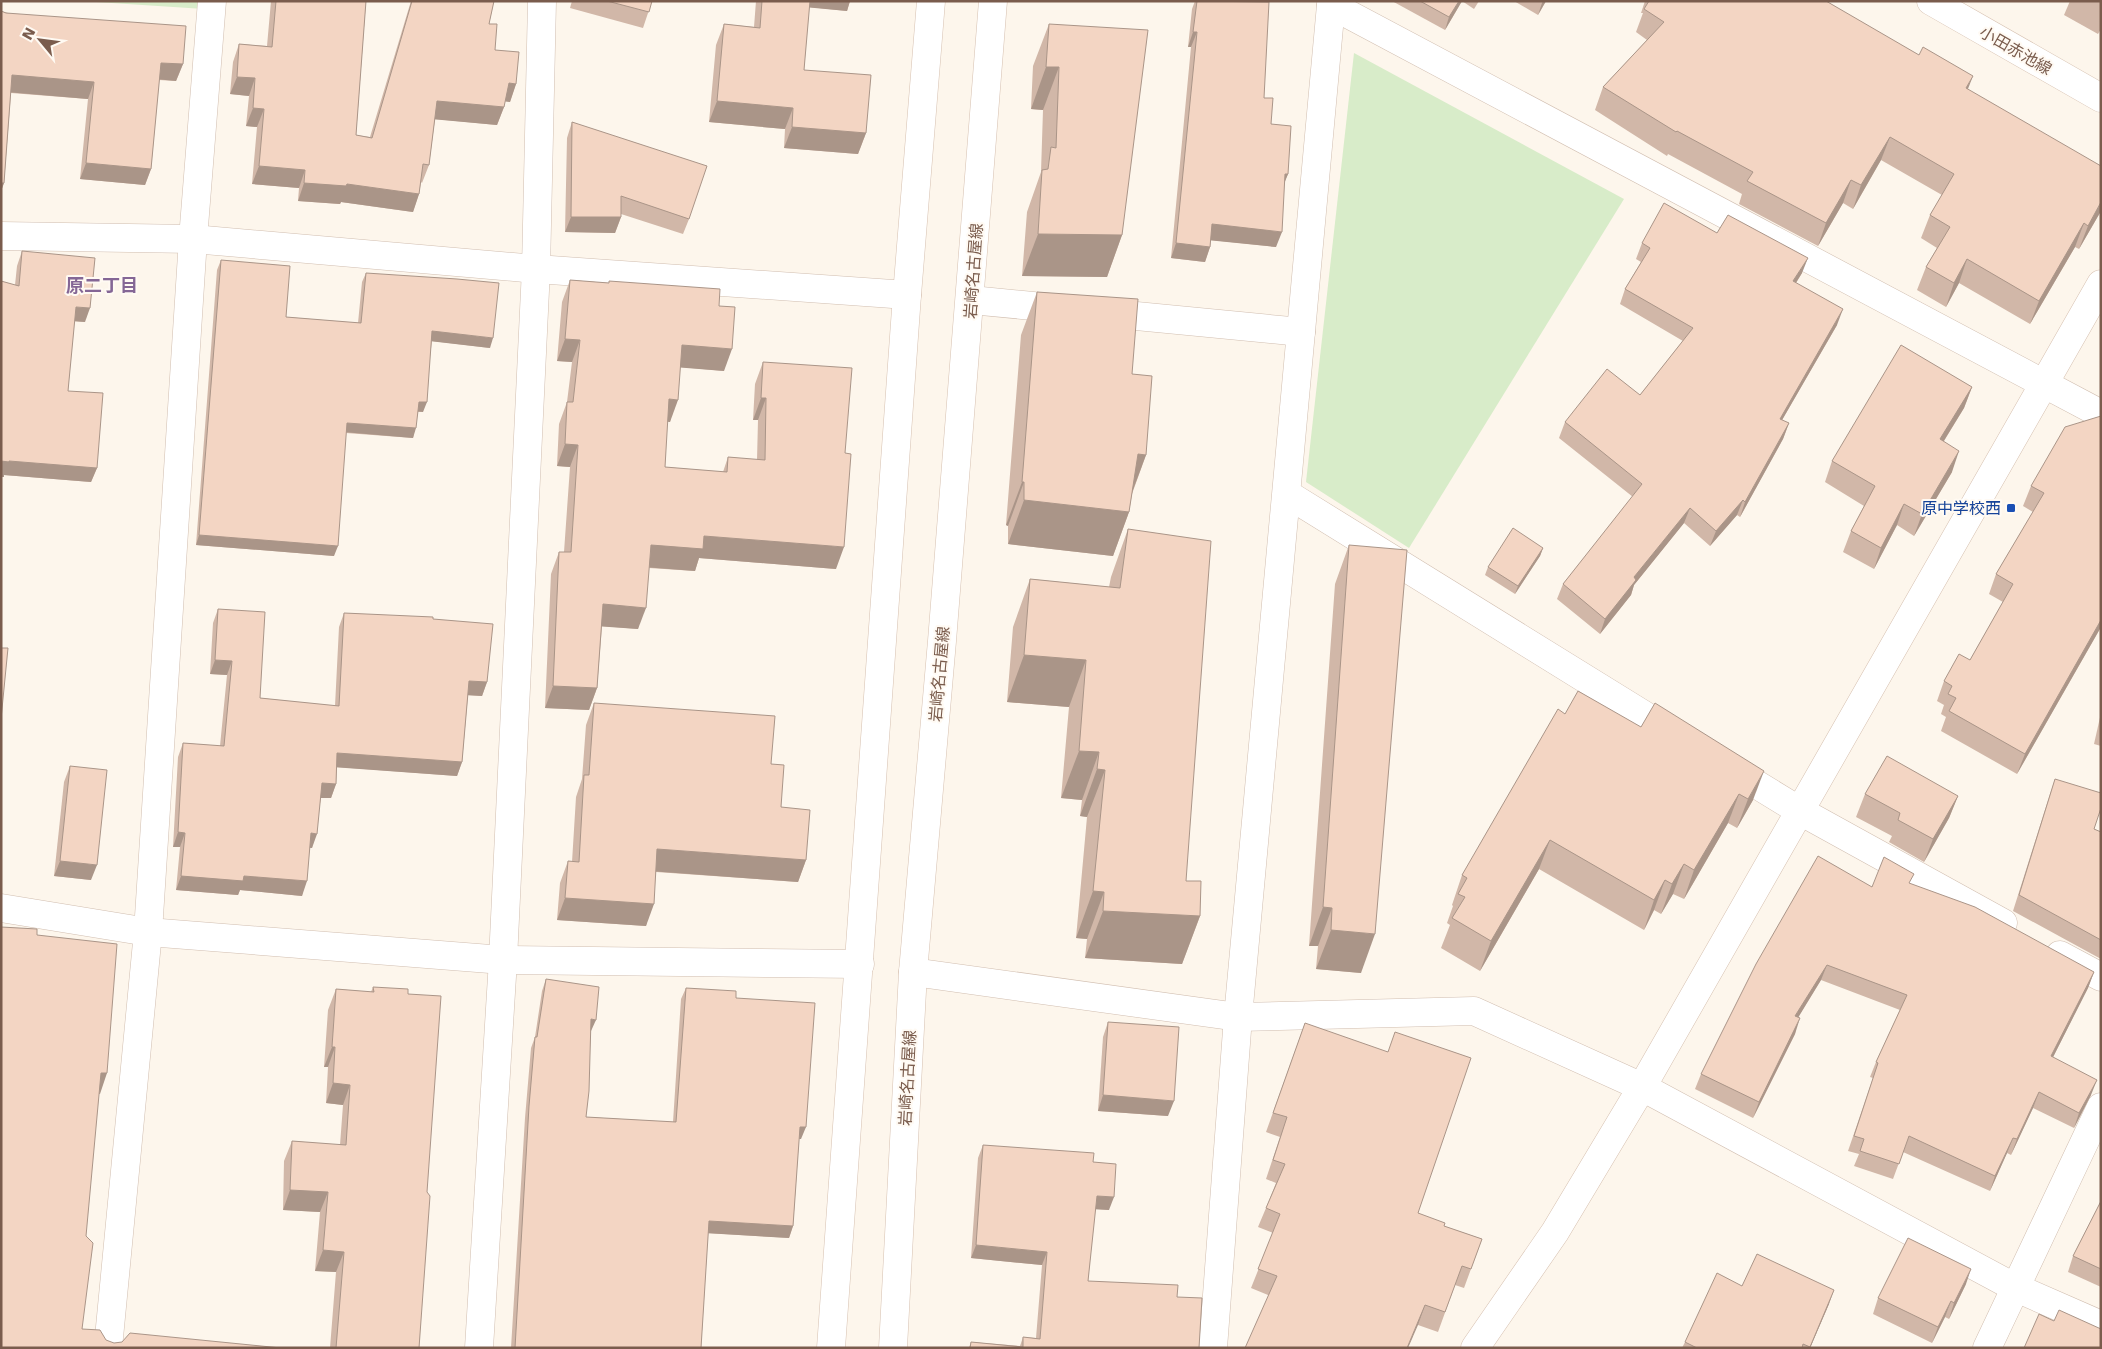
<svg xmlns="http://www.w3.org/2000/svg" width="2102" height="1349" viewBox="0 0 2102 1349" font-family="'DejaVu Sans','Noto Sans JP',sans-serif">
  <rect width="100%" height="100%" fill="#fdf6ec"/>
  <g fill="#d8ecc9">
    <path d="M81,1h123v8z"/>
    <path d="M1354,53l270,146 -215,349 -103,-66z"/>
  </g>
  <g fill="none" stroke-linecap="round" stroke-linejoin="round">
    <defs>
      <g id="street">
        <path d="M1331,5l770,409"/>
        <path d="M1,236l192,3 343,30 371,26"/>
        <path d="M971,300l330,32"/>
        <path d="M1287,494l391,242"/>
        <path d="M1728,767l72,44 203,112"/>
        <path d="M1,908l147,24 355,28 357,4"/>
        <path d="M2060,955l41,22"/>
        <path d="M913,972l325,45 236,-6 168,76 372,200 87,38"/>
        <path d="M108,1348l40,-416 45,-693 19,-238"/>
        <path d="M479,1348l24,-388 33,-691 6,-268"/>
        <path d="M1213,1348l25,-331 93,-1012 3,-4"/>
        <path d="M1987,1348l114,-241"/>
      </g>
      <g id="secondary">
        <path d="M1931,1l170,97"/>
        <path d="M831,1348l76,-1053 24,-294"/>
        <path d="M893,1348l20,-376 29,-331 51,-640"/>
        <path d="M1475,1348l80,-116 87,-145 459,-803"/>
      </g>
    </defs>
    <use href="#street" stroke="#d1beb0" stroke-width="29"/>
    <use href="#secondary" stroke="#d6c0b0" stroke-width="29"/>
    <use href="#street" stroke="#fff" stroke-width="28"/>
    <use href="#secondary" stroke="#fff" stroke-width="28"/>
  </g>
  <g fill="#d1b7a8">
    <path d="M271,1h95l-10,134 14,2 41,-136h83l-5,23 6,26 21,34 -6,18 -5,-1 -1,6 -7,18 -62,-6 -6,46 -7,18 -1,-1 -2,12 -6,18 -72,-10 -1,2 -42,-3 1,-13 -47,-4 5,-57 -11,-1 3,-30 -19,-2 3,-32 6,-18 28,2z"/>
    <path d="M572,1h80l-9,27 -73,-20z"/>
    <path d="M756,1h94l-3,10 -38,-4 -5,63 62,63 -8,21 -74,-6 1,-19 -76,-7 7,-77 8,-21 30,3z"/>
    <path d="M1195,1h69v97l7,26 17,50 -4,9 -8,64 -65,-7 -1,7 -5,15 -34,-4 20,-211h-3l4,-38z"/>
    <path d="M1392,1h70l-17,29z"/>
    <path d="M1462,1h17l-5,8z"/>
    <path d="M1514,1h32l-8,14z"/>
    <path d="M1645,1h181l142,88 133,122 -22,38 -4,-2 -45,77 -71,-41 -13,24 -29,-17 9,-23 11,-19 -16,-10 9,-23 12,-20 -61,-35 -28,49 -10,-6 -25,43 -79,-42 3,-10 -74,-40 -1,2 -72,-46 8,-23 44,-47 -11,-8 7,-19h-2z"/>
    <path d="M2070,1h31v28l-3,5 -34,-19z"/>
    <path d="M1,11l182,53 -7,17 -17,-1 -8,89 -6,16 -65,-6 8,-80 -77,-6 -7,90 -3,8z"/>
    <path d="M1049,24l73,211 -15,42 -85,-1 5,-64 14,-40 2,-62 -12,-1 2,-43z"/>
    <path d="M572,122l117,97 -6,15 -62,-20v3l-6,16 -50,-1 2,-94z"/>
    <path d="M1717,233l85,40 -6,10 41,42 -55,95 7,3 -6,16 -43,78 -3,-2 -27,31 -26,-23 -50,62 -3,10 -31,39 -43,-35 6,-15 70,-87 -74,-59 6,-16 75,-27 43,-54 -63,-37 5,-15 16,-27 -5,-3 6,-16z"/>
    <path d="M22,251l63,71 -11,-1 -6,70 29,77 -6,14 -87,-7v2h-3v-196l14,4 2,-19z"/>
    <path d="M221,260l65,57 72,6 4,-41 4,-9 124,75 -58,-7 -9,71h-5l-5,26 -67,-5 -12,123 -138,-11 21,-275z"/>
    <path d="M570,280l39,3v-2l110,25 5,65 -44,-4 -10,55 -3,-1 -2,46 58,5 5,-15 29,3 1,-40h-5l2,-36 8,-22 73,207 -137,-11 -4,13 -46,-3 -11,61 -36,-3 -5,62 -8,22 -44,-2 6,-134 8,-22h5l6,-85 -13,-1 2,-42 8,-22 5,-40 -15,-1 5,-59z"/>
    <path d="M1037,292l95,82 14,81 -14,39 -3,18 -16,44 -105,-12v-18l-2,-1 15,-190z"/>
    <path d="M1972,387l-8,21 -20,33 8,31 -38,64 -17,-11 -23,44 -31,-17 8,-21 13,-25 -39,-24 7,-21z"/>
    <path d="M2101,416v211l-84,147 -76,-43 5,-14 -5,-3 3,-9 -7,-4 7,-20 26,-21 33,-58 -14,-8 7,-20 37,-62 -10,-6 8,-20z"/>
    <path d="M1128,529l58,352 14,35 -18,48 -97,-6 2,-19 -11,-1 11,-121 -7,-1 2,-16 -21,-2 8,-91 -62,-5 6,-75 17,-48 79,8 2,-10z"/>
    <path d="M1349,545l12,428 -45,-4 2,-23h-9l26,-362z"/>
    <path d="M1543,548l-3,8 -25,38 -30,-19 3,-8z"/>
    <path d="M218,609l42,89 75,8 4,-79 5,-14 89,6 54,63 -5,14 -14,-1 -6,67 -5,14 -120,-9 -1,17 -5,14h-10l-9,50h-2l-8,48 -62,-6 -2,5 -62,-5 4,-43h-7l5,-90 5,-14 37,3 7,-71 -17,-1 3,-51z"/>
    <path d="M594,703l177,61 10,43 25,53 -8,22 -142,-10 -10,54 -89,-6 3,-37 8,-22 4,1 4,-65 6,-18 4,-54z"/>
    <path d="M2101,713v33l-7,-2z"/>
    <path d="M1565,714l188,86 -16,28 -9,-5 -44,76 -11,-5 -12,20 -7,-4 -10,20 -105,-61 -59,102 -39,-23 9,-23 -3,-2 6,-17 -1,-1 10,-30z"/>
    <path d="M70,766l21,114 -37,-4 10,-94z"/>
    <path d="M2055,779l39,50 7,3v127l-88,-48 37,-117z"/>
    <path d="M1865,794l93,2 -9,22 -25,44 -35,-20 3,-6 -36,-19z"/>
    <path d="M1911,884l183,88 -6,16 -35,69 38,38 -17,33 -41,-20 -22,47 -4,-2 -17,38 -87,-39 -10,27 -39,-13 5,-12 -11,-3 25,-73 -3,-1 6,-15 24,-52 -79,-30 -23,37 -3,17 -42,84 -58,-29 6,-15 171,-187z"/>
    <path d="M546,979l45,52 -5,86 87,5 8,-123 5,-11 50,10 65,141h-2l-6,87 -4,12 -81,-5 -7,115h-190l14,-230 6,-70 4,-11 7,-46z"/>
    <path d="M373,987l35,7 19,198 -8,156h-89l6,-76 -21,-1 5,-59 -37,-2 1,-49 8,-20 48,4 3,-40 -17,-2 2,-36h-4l4,-57 8,-21 35,3z"/>
    <path d="M1108,1022l60,94 -70,-5 5,-74z"/>
    <path d="M1305,1023l113,190 26,13 38,13 -18,49 -9,-3 -17,47 -20,-7 -150,-30 -17,-7 22,-55 -15,-6 8,-19 10,-25 -10,-4 14,-42 -14,-5z"/>
    <path d="M983,1145l110,17 16,48 -14,-1 -7,72 89,16 22,51h-230l2,-6 49,4 3,-9 13,1 6,-73 -71,-7 7,-100z"/>
    <path d="M2101,1201v86l-33,-15 5,-16z"/>
    <path d="M1966,1284l-17,35 -4,-2 -13,26 -59,-29 5,-16z"/>
    <path d="M1742,1286l87,18 -19,44h-128l3,-6z"/>
  </g>
  <g fill="#aa9588">
    <path d="M806,1h44l-3,10 -43,-4z"/>
    <path d="M1459,1h3l-17,29 4,-13z"/>
    <path d="M1543,1h3l-8,14 4,-12z"/>
    <path d="M1193,32h4l-6,15h-3z"/>
    <path d="M161,63l22,1 -7,17 -21,-2z"/>
    <path d="M1046,67h13l-16,43 -12,-1z"/>
    <path d="M12,75l82,7 -6,17 -82,-7z"/>
    <path d="M1973,76l-9,23 2,-11z"/>
    <path d="M237,77l18,1 -6,18 -19,-2z"/>
    <path d="M509,83l7,1 -6,18 -8,-1z"/>
    <path d="M437,101l67,6 -7,18 -66,-6z"/>
    <path d="M717,101l76,7 -8,21 -76,-7z"/>
    <path d="M253,108l11,1 -7,18 -11,-1z"/>
    <path d="M792,127l74,6 -8,21 -74,-6z"/>
    <path d="M1890,137l-9,23 -28,49 8,-24z"/>
    <path d="M86,163l65,6 -6,16 -65,-6z"/>
    <path d="M259,166l46,4 -6,18 -47,-4z"/>
    <path d="M1285,174h3l-6,15z"/>
    <path d="M1851,180l-8,23 -25,43 8,-23z"/>
    <path d="M1,183h3l-3,8z"/>
    <path d="M304,183l43,1 72,10 -6,18 -72,-10 -1,2 -42,-3z"/>
    <path d="M2101,202v9l-22,38 9,-23z"/>
    <path d="M571,217h50l-6,16 -50,-1z"/>
    <path d="M2084,223l-9,24 -45,77 9,-23z"/>
    <path d="M1212,224l70,8 -6,15 -69,-7z"/>
    <path d="M1038,234l84,1 -15,42 -85,-1z"/>
    <path d="M1176,243l34,4 -5,15 -34,-4z"/>
    <path d="M1808,258l-6,15 -15,24 6,-16z"/>
    <path d="M1967,259l-8,24 -13,24 8,-24z"/>
    <path d="M76,307l14,1 -5,14 -14,-1z"/>
    <path d="M1843,309l-6,16 -63,109 6,-15z"/>
    <path d="M432,331l61,7 -3,10 -61,-7z"/>
    <path d="M565,339l15,1 -8,22 -15,-1z"/>
    <path d="M682,345l50,4 -8,22 -50,-4z"/>
    <path d="M1972,387l-8,21 -32,52 8,-21z"/>
    <path d="M761,398h5l-8,22h-5z"/>
    <path d="M669,399l9,1 -8,22 -9,-1z"/>
    <path d="M419,402h8l-4,10 -8,-1z"/>
    <path d="M347,423l69,5 -3,10 -70,-6z"/>
    <path d="M1789,423l-6,16 -43,78 5,-15z"/>
    <path d="M565,444l13,1 -8,22 -13,-1z"/>
    <path d="M1959,451l-7,21 -38,64 8,-22z"/>
    <path d="M1138,454l8,1 -16,43z"/>
    <path d="M1,461h8l88,7 -6,14 -87,-7v2h-3z"/>
    <path d="M1022,482h2l-16,44 -2,-1z"/>
    <path d="M1024,500l105,12 -16,44 -105,-12z"/>
    <path d="M1743,500l-6,15 -27,31 6,-15z"/>
    <path d="M1904,504l-7,21 -23,44 7,-21z"/>
    <path d="M1690,508l-6,15 -50,62 -3,10 -31,39 5,-15 29,-42z"/>
    <path d="M199,535l139,11 -4,10 -138,-11z"/>
    <path d="M704,536l140,11 -8,22 -137,-11 -4,13 -52,-4 8,-22z"/>
    <path d="M1543,548l-3,8 -25,38 3,-8z"/>
    <path d="M603,604l43,4 -8,21 -43,-3z"/>
    <path d="M2101,620v7l-84,147 8,-20z"/>
    <path d="M1024,655l62,5 -17,47 -62,-5z"/>
    <path d="M215,660l17,1 -5,14 -17,-1z"/>
    <path d="M469,681l18,1 -5,14 -18,-1z"/>
    <path d="M553,686l44,2 -8,22 -44,-2z"/>
    <path d="M1079,751l20,1 -17,48 -21,-2z"/>
    <path d="M337,753l125,9 -5,14 -125,-9z"/>
    <path d="M1097,769l8,1 -18,47 -7,-1z"/>
    <path d="M1764,771l-11,29 -16,28 11,-29z"/>
    <path d="M322,783l14,1 -5,14h-14z"/>
    <path d="M1739,794l-11,29 -44,76 10,-29z"/>
    <path d="M1958,796l-9,22 -25,44 9,-23z"/>
    <path d="M178,832l7,1 -5,14h-7z"/>
    <path d="M311,833l6,1 -5,14 -6,-1z"/>
    <path d="M1550,840l-11,29 -59,102 11,-30z"/>
    <path d="M657,849l149,11 -8,22 -149,-11z"/>
    <path d="M60,861l37,4 -6,15 -37,-4z"/>
    <path d="M1684,864l-11,30 -12,20 11,-30z"/>
    <path d="M181,876h63l63,5 -5,15 -62,-6 -2,5 -62,-5z"/>
    <path d="M1665,880l-11,30 -10,20 10,-30z"/>
    <path d="M1093,891l11,1 -17,47 -11,-1z"/>
    <path d="M565,898l89,6 -8,22 -89,-6z"/>
    <path d="M1323,907l9,1 -14,38h-9z"/>
    <path d="M1103,911l97,5 -18,48 -97,-6z"/>
    <path d="M1331,930l44,4 -14,39 -45,-4z"/>
    <path d="M1827,965l-6,15 -31,51 5,-15z"/>
    <path d="M2094,972l-6,16 -42,83 5,-15z"/>
    <path d="M1800,1018l-5,16 -42,84 6,-16z"/>
    <path d="M591,1019l5,1 -5,11h-4z"/>
    <path d="M332,1047h3l-7,20h-4z"/>
    <path d="M101,1073h6l-7,21 -7,-1z"/>
    <path d="M2097,1080l-6,15 -17,33 5,-15z"/>
    <path d="M333,1083l17,2 -7,20 -17,-2z"/>
    <path d="M2039,1092l-6,16 -22,47 6,-16z"/>
    <path d="M1103,1095l71,6 -6,15 -70,-5z"/>
    <path d="M800,1127h6l-5,12h-5z"/>
    <path d="M2013,1138l-6,15 -17,38 5,-15z"/>
    <path d="M290,1190l38,2 -8,20 -37,-2z"/>
    <path d="M1097,1196l17,1 -5,13 -17,-1z"/>
    <path d="M709,1221l84,5 -4,12 -85,-5z"/>
    <path d="M976,1245l71,7 -5,13 -71,-7z"/>
    <path d="M323,1250l21,2 -8,20 -21,-1z"/>
    <path d="M1971,1269l-5,15 -17,35 5,-16z"/>
    <path d="M1834,1290l-5,14 -19,44h-1z"/>
    <path d="M1951,1301l-6,16 -13,26 6,-16z"/>
    <path d="M1425,1305l-7,20 -10,23h-1z"/>
  </g>
  <g fill="#f3d5c3" stroke="#aa9588">
    <path d="M276,1h90l-10,134 16,3 40,-137h82l-5,23h8l-2,26 24,2 -3,32 -7,-1 -5,24 -67,-6 -8,64 -6,-1 -4,30 -72,-10 -1,2 -42,-3 1,-13 -46,-4 5,-57 -11,-1 2,-30 -18,-1 2,-33 33,3z"/>
    <path d="M607,1h45l-3,11z"/>
    <path d="M762,1h48l-6,69 67,5 -5,58 -74,-6 1,-19 -76,-7 7,-77 36,4z"/>
    <path d="M1197,1l72,1 -5,96h9l-2,26 20,2 -3,48h-3l-3,58 -70,-8 -2,23 -34,-4 21,-211h-4z"/>
    <path d="M1420,1h39l-10,16z"/>
    <path d="M1649,1h177l93,54 4,-8 50,29 -7,12 135,78v36l-13,24 -4,-3 -45,78 -72,-42 -13,24 -28,-16 24,-40 -20,-12 24,-41 -64,-37 -29,48 -10,-5 -25,43 -79,-42 6,-9 -76,-41 -1,1 -73,-45 61,-65 -20,-13z"/>
    <path d="M1,11l5,2 180,13 -3,38 -22,-1 -10,106 -65,-6 8,-81 -82,-7 -8,108h-3z"/>
    <path d="M1049,24l99,6 -26,205 -84,-1 4,-64 6,-1 3,-22 5,1 3,-81h-13z"/>
    <path d="M572,122l135,44 -18,53 -68,-23v21h-50z"/>
    <path d="M1664,203l53,30 11,-18 80,43 -15,23 50,28 -63,110 9,4 -44,79 -2,-2 -27,31 -26,-23 -56,69 2,3 -31,39 -42,-35 79,-100 -77,-62 42,-53 33,26 53,-67 -68,-39 25,-41 -8,-5z"/>
    <path d="M22,251l73,7 -5,50 -14,-1 -8,84 35,2 -6,75 -88,-7v1l-8,-1v-180l18,5z"/>
    <path d="M221,260l69,6 -4,51 75,6 5,-50 91,6 42,4 -6,55 -61,-7 -5,71h-8l-3,26 -69,-5 -9,123 -139,-11z"/>
    <path d="M570,280l39,3v-2l111,8 -1,17 16,1 -3,42 -50,-4 -4,55 -9,-1 -4,68 62,5 1,-15 37,3 1,-62h-5l2,-36 89,6 -7,85 6,1 -7,93 -140,-11 -1,13 -52,-4 -5,63 -43,-4 -6,84 -44,-2 6,-134h12l7,-107 -13,-1 2,-42h6l7,-62 -15,-1z"/>
    <path d="M1037,292l101,7 -6,75 20,2 -6,79 -8,-1 -9,58 -105,-12v-18h-2z"/>
    <path d="M1901,345l71,42 -32,52 19,12 -37,63 -18,-10 -23,44 -30,-17 24,-45 -43,-25z"/>
    <path d="M2101,416v204l-76,134 -76,-43 7,-13 -8,-4 4,-8 -8,-5 15,-27 11,6 43,-76 -17,-10 48,-81 -13,-7 34,-59z"/>
    <path d="M1513,528l30,20 -25,38 -30,-19z"/>
    <path d="M1128,529l83,12 -25,340h15l-1,35 -97,-5 1,-19 -11,-1 12,-121 -8,-1 2,-17 -20,-1 7,-91 -62,-5 6,-76 90,9z"/>
    <path d="M1349,545l58,5 -32,384 -44,-4 1,-22 -9,-1z"/>
    <path d="M218,609l47,3 -5,86 79,8 5,-93 89,4v2l60,5 -6,58 -18,-1 -7,81 -125,-9 -1,31 -14,-1 -5,51 -6,-1 -4,48 -63,-5 -1,5 -62,-5 4,-43 -7,-1 5,-89 41,3 8,-85 -17,-1z"/>
    <path d="M1,648h7l-7,71z"/>
    <path d="M1578,691l63,36 14,-24 109,68 -16,28 -9,-5 -45,76 -10,-6 -12,20 -7,-4 -11,20 -104,-60 -59,101 -39,-23 13,-21 -7,-3 9,-16 -5,-3 96,-166 7,5z"/>
    <path d="M594,703l181,13 -4,48 13,1 -3,42 29,3 -4,50 -149,-11 -3,55 -89,-6 3,-37 11,1 5,-87h5z"/>
    <path d="M1887,756l71,40 -25,43 -35,-19 2,-7 -35,-19z"/>
    <path d="M70,766l37,4 -10,95 -37,-4z"/>
    <path d="M2055,779l46,14v15l-7,21 7,3v108l-82,-45z"/>
    <path d="M1818,856l54,31 12,-30 30,17 -5,9 66,24 119,65 -43,84 46,24 -18,33 -40,-21 -22,47 -4,-1 -18,38 -86,-40 -10,28 -39,-13 4,-12 -10,-3 24,-73 -2,-1 31,-67 -80,-30 -32,51 5,2 -41,84 -58,-28 55,-110z"/>
    <path d="M1,927l36,2v6l80,9 -10,129h-6l-15,163 7,7 -11,86 18,1 6,10 8,3 8,-1 8,-9 151,15h-280z"/>
    <path d="M546,979l53,8 -3,33 -5,-1 -2,72 -3,26 90,5 10,-134 50,3v7l79,5 -9,124h-6l-7,99 -84,-5 -8,127h-186l14,-242 6,-69h2z"/>
    <path d="M373,987l35,2v5l33,2 -14,196 3,4 -11,152h-83l8,-96 -21,-2 5,-58 -38,-2 2,-49 54,4 4,-60 -17,-2 2,-36h-3l4,-58 38,3z"/>
    <path d="M1108,1022l71,5 -5,74 -71,-6z"/>
    <path d="M1305,1023l83,29 7,-20 76,26 -53,155 27,10 -1,3 38,13 -11,30 -9,-3 -17,46 -20,-7 -18,43h-162l32,-72 -19,-7 22,-55 -14,-6 19,-44 -12,-4 14,-43 -14,-4z"/>
    <path d="M983,1145l111,8 -1,9 23,2 -2,33 -17,-1 -9,85 90,4 -1,12 25,1 -3,50h-229l1,-6 52,5v-10l17,2 7,-87 -71,-7z"/>
    <path d="M2101,1201v68l-28,-13z"/>
    <path d="M1908,1238l63,31 -17,34 -3,-2 -13,26 -60,-29z"/>
    <path d="M1757,1254l77,36 -24,57 -7,-3 -1,4h-105l-12,-6 32,-69 25,13z"/>
    <path d="M2059,1310l42,19v19h-77l15,-34 15,7z"/>
  </g>
  <rect fill="#1a4fb4" stroke="#fffaf3" stroke-width="2" x="2006" y="503" width="10" height="10" rx="2.5"/>
  <g text-anchor="middle" stroke-width="4" stroke-linejoin="round" paint-order="stroke">
    <g font-size="16" fill="#7a5c4d" stroke="#fffaf3">
      <text transform="translate(2016 50) rotate(30)" y="6">小田赤池線</text>
      <text transform="translate(973 271) rotate(-86)" y="6">岩崎名古屋線</text>
      <text transform="translate(939 674) rotate(-85)" y="6">岩崎名古屋線</text>
      <text transform="translate(907 1078) rotate(-87)" y="6">岩崎名古屋線</text>
    </g>
    <g font-size="16" fill="#164399" stroke="#fffaf3" text-anchor="end">
      <text x="2001" y="514">原中学校西</text>
    </g>
    <g font-size="18" font-weight="bold" fill="#846695" stroke="#fffaf3">
      <text x="102" y="292">原二丁目</text>
    </g>
  </g>
  <rect width="2102" height="1349" fill="none" stroke="#7a5c4d" stroke-width="5"/>
  <g transform="translate(40 40) rotate(299)" stroke="#fffaf3" stroke-width="4" paint-order="stroke">
  <path d="M0-4L9 19L0 12L-9 19Z" fill="#7a5c4d"/>
  <text y="-8" font-size="14" font-weight="bold" text-anchor="middle" fill="#7a5c4d">N</text>
  </g>
</svg>
